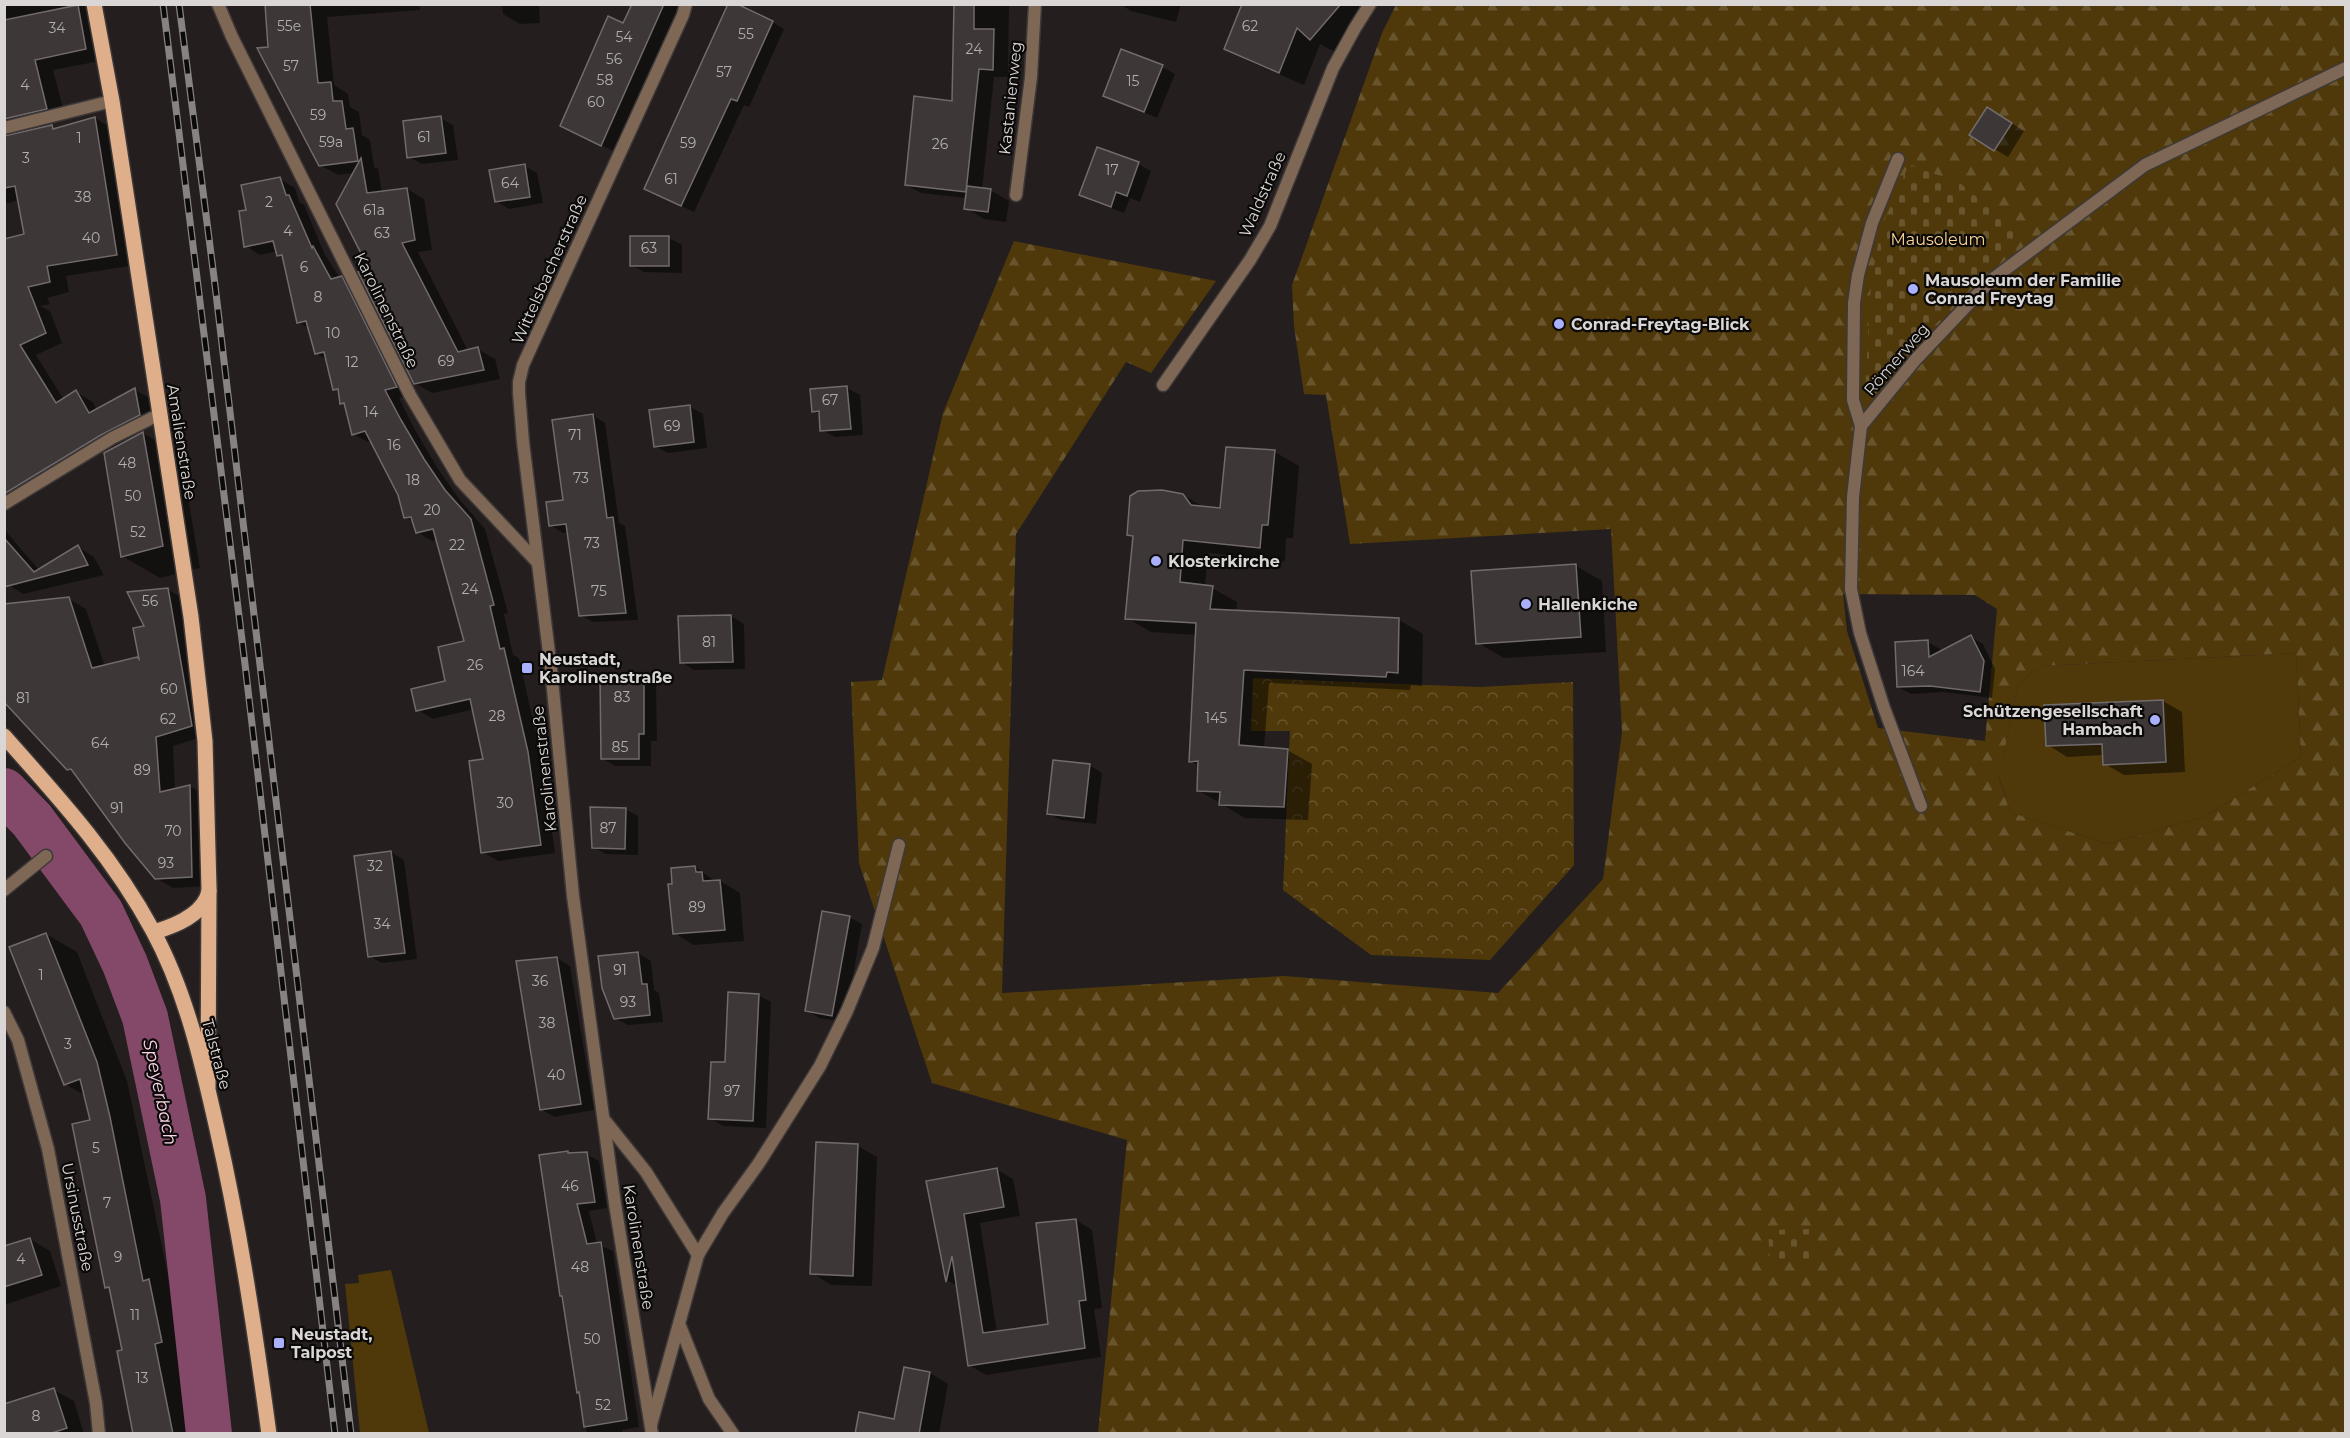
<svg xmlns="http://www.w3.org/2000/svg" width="2350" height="1438" viewBox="0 0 2350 1438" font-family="Montserrat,sans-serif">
  <defs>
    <pattern id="forest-firs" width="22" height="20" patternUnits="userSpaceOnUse" patternTransform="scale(1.5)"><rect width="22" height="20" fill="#4f390b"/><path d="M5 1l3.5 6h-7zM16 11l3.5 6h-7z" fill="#68552e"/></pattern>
    <pattern id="cemetery-stones" width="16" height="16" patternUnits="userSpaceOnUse" patternTransform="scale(1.5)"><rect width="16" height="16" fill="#4f390b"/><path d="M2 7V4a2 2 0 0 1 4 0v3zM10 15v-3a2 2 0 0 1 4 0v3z" fill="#68552e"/></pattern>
    <pattern id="park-crowns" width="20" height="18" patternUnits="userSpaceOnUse" patternTransform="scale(1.5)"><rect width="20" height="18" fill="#4f390b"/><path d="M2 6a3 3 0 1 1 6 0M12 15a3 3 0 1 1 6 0" fill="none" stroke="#68552e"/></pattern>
  </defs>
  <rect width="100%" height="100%" fill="#241f1e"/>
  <g fill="#4f390b">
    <path d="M2296,653l5,104 -97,60 -97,27 -97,-32 -11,-35 19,-93 24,-18z"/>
    <path d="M391,1270l38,163h-69l-15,-149 14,-1 -1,-8z"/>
  </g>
  <path fill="url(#forest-firs)" fill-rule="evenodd" d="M1396,5h949v1428h-1247l29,-293 -195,-57 -73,-220 -8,-181 31,-2 61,-267 71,-172 202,40 -65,92 -25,-11 -110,172 -14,459 282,-17 214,17 105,-114 19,-147 -11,-203 -261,15 -24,-149 -22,-1 -10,-68 -2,-41 90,-252zM1843,594l132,1 22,14 -12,132 -107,-13 -31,-97zM2296,653l5,104 -97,60 -97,27 -97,-32 -11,-34 19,-94 24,-18z"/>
  <g fill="url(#cemetery-stones)">
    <path d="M1909,164l52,20 59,49 -111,120 -38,46 -4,1 -2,-6 6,-111 10,-55z"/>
    <path d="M1812,1229l2,32 -44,1 -2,-32z"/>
  </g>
  <path fill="url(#park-crowns)" d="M1253,678l226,9 94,-5 1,183 -84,95 -119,-5 -88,-65 7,-159h-39z"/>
  <g fill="#0007">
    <path d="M4,4h91l10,56 -52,10 13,49 -18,5 8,5 39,-11 20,12 21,135 -70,11 3,16 -22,6 3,6 -10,2 10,5 12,32 -26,12 28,45 12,-8 17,10 4,8 38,-20 17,9 4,25 -15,8 40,23 19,113 -40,10 -38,-22 -17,-105 -101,62v-192l21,-85 -6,-36 -15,4z"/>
    <path d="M267,4h152l1,6 -93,7 7,68 14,9 2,13 9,5 3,23 8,5 4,27 4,2 4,23 25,-3 17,10 8,51 -14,2 50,99 9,-2 18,10 5,20 -68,14 -17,-10 -44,-113 -17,-97 -16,2 -18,-10 -50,-116z"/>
    <path d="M502,4h37l1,19 -20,1 -17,-10z"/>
    <path d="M633,4h50l-66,149 -55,-27 62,-101z"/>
    <path d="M957,4h52l-1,73h-14l-12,113h8l19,11 -3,21 -22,-3 -18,-11 1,-10 -46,-5 -15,-8 48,-83z"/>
    <path d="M1120,4h61l-5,18 -45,-11z"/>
    <path d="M1244,4h132l-41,48 -15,-8 -16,41 -54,-23 -24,-14z"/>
    <path d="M772,22l12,7 -35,78 -5,-2 -50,107 -36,-17z"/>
    <path d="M1162,67l13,7 -18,44 -52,-23z"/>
    <path d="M2000,116l24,15 -16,26 -37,-22z"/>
    <path d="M440,118l13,7 5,35 -36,4 -13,-7z"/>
    <path d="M1138,164l13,7 -11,31 -10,-4 -6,15 -30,-11 -13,-7z"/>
    <path d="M525,166l12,7 6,30 -34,6 -13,-8z"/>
    <path d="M280,179l15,9 4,14 5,3 21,50 15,23 17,9 54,108 -12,3 16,32 23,39 22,31 25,29 23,84 -4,1 9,41 6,3 23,104 13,91 -57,8 -15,-9 2,-92 -11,-51 -41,10 -15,-9 29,-28 19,-40 -29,-103 -5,2 -15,-9 -4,-11 -8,-4 -6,-23 -27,-53 -4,1 -15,-8 -7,-29 -4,-2 -2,-11 -5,-3 -8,-29 -11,-7 -6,-24 -12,-7 -14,-64 -6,-3 -1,-4 -17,4 -14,-9 1,-35z"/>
    <path d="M631,238h38l13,7v28l-38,-1 -13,-7z"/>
    <path d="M847,388l13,7 3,40 -28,2 -13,-7 -1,-15 -7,-4z"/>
    <path d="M690,407l13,7 4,34 -39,5 -13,-7z"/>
    <path d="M593,415l12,8 14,100 6,3 13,94 -45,2 -13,-7 -11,-83 -6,1 -13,-8 15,-24z"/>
    <path d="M1275,452l24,14 -6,72h-7l-1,23 -77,-8 -3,34 7,1 25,14 -1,10 163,8 24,14 -1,52 -11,-1 -1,5 -141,-7 -5,65 23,2 25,14 -4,56 -63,-2 -47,-28 1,-24 -8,-5 6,-126 -46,-3 -24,-14 8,-80 -7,-4 55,-39 22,13 16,2z"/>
    <path d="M4,529l35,41 39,-23 16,10 10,18 -81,19 -19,-12z"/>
    <path d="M1576,566l26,15 4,71 -102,6 -26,-15z"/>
    <path d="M167,589l17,10 24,136 -35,11 2,44 15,-4 16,10 2,90 -35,2 -17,-10 -80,-105 -8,-4 1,-170 17,10 19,58 35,-6 6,-33z"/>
    <path d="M731,616l13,8 1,45 -51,1 -13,-8z"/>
    <path d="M1971,637l12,7 12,25 -3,29 -49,-6 -32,2 -13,-7 30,-45 12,7v4z"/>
    <path d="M643,678l13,7 1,56h-6v25h-36l-12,-7z"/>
    <path d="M2163,701l19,11 3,60 -61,3 -19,-11 -1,-9 -37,2 -19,-12z"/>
    <path d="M1089,765l13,8 -6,51 -35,-4 -13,-7z"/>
    <path d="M625,809l13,7v39l-32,-1 -13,-7z"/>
    <path d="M391,852l13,8 13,99 -35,4 -13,-7z"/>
    <path d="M695,867l20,14h5l20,12 4,48 -50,4 -20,-12v-48z"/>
    <path d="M849,917l13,7 -17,98 -26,-4 -12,-8z"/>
    <path d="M46,934l31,18 50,129 45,213 8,5 12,61 -7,1 14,73h-64l-11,-82 -13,-62 -5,-3 -14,-165 -6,-26 -21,-12z"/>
    <path d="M638,953l13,8 3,29 5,3 4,29 -35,3 -13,-7z"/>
    <path d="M557,958l13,8 24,144 -40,7 -13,-8z"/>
    <path d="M758,995l13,7 -5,126 -43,-2 -13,-8 16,-54z"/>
    <path d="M858,1146l19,11 -5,129 -41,-1 -19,-12z"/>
    <path d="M567,1152l4,3 15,-1 13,7 8,47 -18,3 8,33 16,7 26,176 -17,3 1,4h-36l-23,-138z"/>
    <path d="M996,1169l17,10 7,37 -40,7 17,110 52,-8 27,-105 16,10 10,78 -8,1 7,48 -115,18 -17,-10 -11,-79 -10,-5 -20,-99z"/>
    <path d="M30,1239l20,12 11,35 -57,19v-58z"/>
    <path d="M930,1373l18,11 -9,50h-82l38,-13z"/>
    <path d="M54,1390l20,11 10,33h-80z"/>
  </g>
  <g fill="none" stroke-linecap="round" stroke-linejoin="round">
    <path stroke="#844968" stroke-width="46" d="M4,791l28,29 69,93 24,51 20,53 38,182 26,235"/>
  </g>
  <g fill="#3d3738" stroke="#726b6c" stroke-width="1.5">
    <path d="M265,4h45l8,79 13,-1 2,19h9l4,28 7,-1 5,33 -39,5 -62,-118 11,-1z"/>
    <path d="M632,4h32l-63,142 -41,-20 48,-110 15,7z"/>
    <path d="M728,4h9l36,17 -36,80 -6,-2 -50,107 -37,-17z"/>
    <path d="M954,4h20v25h20l-1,41 -14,-1 -13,123 -61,-7 9,-89 38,5z"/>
    <path d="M1242,4h99l-31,36 -13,-12 -18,45 -55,-24z"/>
    <path d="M78,5l8,44 -51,11 12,49 -43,10v-99z"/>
    <path d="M1121,49l42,16 -19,47 -41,-16z"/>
    <path d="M1987,107l25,16 -18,28 -25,-16z"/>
    <path d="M441,116l5,37 -39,5 -4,-37z"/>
    <path d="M95,117l22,138 -70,11 3,16 -22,5 18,46 -26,12 36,58 20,-13 13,23 46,-25 5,27 -39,20 -97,59v-255l20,-5 -9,-48 -11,2v-52l48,-11 1,4z"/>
    <path d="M1097,147l42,15 -12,34 -11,-4 -5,15 -32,-12z"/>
    <path d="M361,158l6,35 40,-5 8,52 -13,3 56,109 20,-5 6,23 -70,14 -56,-112 11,-3 -33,-65z"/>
    <path d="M525,164l5,33 -35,5 -6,-32z"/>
    <path d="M280,177l6,18h3l23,53 1,-2 18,33 11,-3 55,111 -12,3 16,30 23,39 21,31 26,29 23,86 -4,1 10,43 4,-1 24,104 13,93 -60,8 -12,-92 14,-2 -13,-60 -54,12 -5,-22 34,-8 -7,-34 26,-6 -31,-112 -17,4 -5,-16 -7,1 -6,-23 -33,-64 -13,4 -8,-32 -4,1 -2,-15 -5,1 -9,-38 -9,2 -9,-33 -9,2 -15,-68 -5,1 -4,-15 -29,6 -5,-36 7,-1 -5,-25z"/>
    <path d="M967,186l24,3 -3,23 -24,-3z"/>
    <rect x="630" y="236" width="39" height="30"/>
    <path d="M847,386l4,43 -31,2 -1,-20 -7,1 -2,-23z"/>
    <path d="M690,405l4,37 -40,5 -5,-37z"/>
    <path d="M593,414l14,104 6,-1 13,96 -47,3 -13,-92 -17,2 -3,-24 17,-2 -11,-80z"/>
    <path d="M143,432l20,114 -42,11 -17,-104z"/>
    <path d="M1226,447l49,3 -7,75h-6l-2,23 -77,-8 -3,42 33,4 -3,23 189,9 -1,55 -11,-1 -1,5 -142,-7 -5,75 49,4 -4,58 -65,-2 1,-13 -23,-1 1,-30 -9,1 7,-139 -71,-4 8,-83 -6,-1 3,-39 8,-5 24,-1 21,4 8,11 29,3z"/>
    <path d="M4,538l30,34 44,-27 10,20 -84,22z"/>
    <path d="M1576,564l5,73 -105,7 -5,-73z"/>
    <path d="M168,588l24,138 -36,11 4,55 30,-7 2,92 -37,2 -30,-36 -54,-74 -4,1 -63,-68v-98l65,-7 23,71 45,-11 2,2 -6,-31 11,-2 -17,-34z"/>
    <path d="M731,615l2,47 -53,1 -2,-47z"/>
    <path d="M1971,635l13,26 -4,31 -50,-6 -33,1 -2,-45 33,-2 1,17z"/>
    <path d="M600,676h44v58h-5v25h-38z"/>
    <path d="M2163,700l3,62 -63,3 -1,-21 -56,2 -2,-41z"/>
    <path d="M1053,760l37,4 -6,54 -37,-4z"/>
    <path d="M590,807l36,1 -1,41 -33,-1z"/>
    <path d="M391,851l14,102 -37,4 -14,-101z"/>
    <path d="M695,866l1,6h6l1,9 17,-1 5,50 -52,4 -5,-50h4l-1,-16z"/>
    <path d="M822,911l28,5 -18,100 -27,-5z"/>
    <path d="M46,933l51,129 13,55 33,164 6,-2 13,63 -7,2 18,90h-40l-16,-83 5,-1 -13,-63 -4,1 -33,-164 18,-4 -10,-41 -16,6 -55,-138z"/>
    <path d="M638,952l4,32h5l3,31 -36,4 -12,-31 -4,-32z"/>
    <path d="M557,957l24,147 -41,6 -24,-149z"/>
    <path d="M728,992l31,2 -6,127 -45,-2 3,-57h14z"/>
    <path d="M816,1142l42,2 -5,132 -43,-2z"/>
    <path d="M568,1151v2l19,-1 8,50 -18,2 10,40 14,-2 26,178 -43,7 -5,-35 -2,1 -15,-97h-2l-21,-141z"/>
    <path d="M997,1168l7,39 -40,7 19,119 65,-9 -12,-101 40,-4 10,81 -7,1 6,47 -117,18 -16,-110 -6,26 -20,-101z"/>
    <path d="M30,1238l12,37 -38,12v-41z"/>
    <path d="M904,1367l26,5 -11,62h-64l4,-22 35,7z"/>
    <path d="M54,1388l13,40 -18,6h-45v-30z"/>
  </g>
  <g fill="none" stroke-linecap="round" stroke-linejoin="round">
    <defs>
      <g id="lane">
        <path d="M1861,426l-8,-26 1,-97 4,-28 14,-52 26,-64"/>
        <path d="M4,504l108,-66 48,-24"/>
        <path d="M1921,806l-37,-98 -24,-75 -9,-44 2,-92 8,-71 55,-67 74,-78 155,-116 201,-97"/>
        <path d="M606,1122l40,50 52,83"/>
        <path d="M680,1326l29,73 24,35"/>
        <path d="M651,1425l47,-170 25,-42 36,-50 61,-97 27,-55 26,-63 26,-103"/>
      </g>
      <g id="street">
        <path d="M218,4l14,33 178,358 50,85 78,83"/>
        <path d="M4,128l108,-27"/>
        <path d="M1016,195l15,-118 4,-73"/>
        <path d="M1163,385l87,-125 20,-34 63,-158 22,-40 15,-24"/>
        <path d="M4,890l42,-34"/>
        <path d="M4,1012l14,28 30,109 48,254 3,31"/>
        <path d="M652,1434l-37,-230 -42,-308 -22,-227 -28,-227 -4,-49v-11l4,-17 160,-350 3,-11"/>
      </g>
      <g id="primary">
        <path d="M94,4l18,97 79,516 14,124 4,147 -1,199"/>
        <path d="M4,736c56,63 109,121 149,195 33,61 49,131 64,198 23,101 38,202 52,305"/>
        <path d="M154,932c20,-6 50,-17 55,-41"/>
      </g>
    </defs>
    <use href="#lane" stroke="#3d3938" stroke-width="15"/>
    <use href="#street" stroke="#3d3938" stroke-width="15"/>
    <use href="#primary" stroke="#3d3938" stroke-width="18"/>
    <use href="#lane" stroke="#7f6756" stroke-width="12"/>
    <use href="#street" stroke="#7f6756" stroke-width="12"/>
    <use href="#primary" stroke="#dfae8a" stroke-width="15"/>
    <defs>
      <g id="rail">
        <path d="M163,4l82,660 90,770"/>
        <path d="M179,4l36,281 136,1149"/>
      </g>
    </defs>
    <use href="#rail" stroke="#878382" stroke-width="7"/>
    <use href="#rail" stroke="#0c0909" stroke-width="4.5" stroke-dasharray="14" stroke-linecap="butt"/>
  </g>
  <g fill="#a9b0fc" stroke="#0c0909" stroke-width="2">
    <circle cx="1913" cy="289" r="6"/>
    <circle cx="1559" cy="324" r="6"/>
    <circle cx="1156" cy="561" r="6"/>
    <circle cx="1526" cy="604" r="6"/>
    <rect x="521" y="662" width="12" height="12" rx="3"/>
    <circle cx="2155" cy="720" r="6"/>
    <rect x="273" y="1337" width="12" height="12" rx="3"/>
  </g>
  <g text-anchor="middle" stroke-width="4.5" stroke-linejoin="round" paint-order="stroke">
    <g font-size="14" fill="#b3aeae">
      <text x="289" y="31">55e</text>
      <text x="1250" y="31">62</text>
      <text x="57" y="33">34</text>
      <text x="746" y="39">55</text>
      <text x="624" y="42">54</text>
      <text x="974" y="54">24</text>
      <text x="614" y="64">56</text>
      <text x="291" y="71">57</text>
      <text x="724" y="77">57</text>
      <text x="605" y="85">58</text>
      <text x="1133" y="86">15</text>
      <text x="25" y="90">4</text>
      <text x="596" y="107">60</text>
      <text x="318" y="120">59</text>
      <text x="424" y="142">61</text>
      <text x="79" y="143">1</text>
      <text x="331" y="147">59a</text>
      <text x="688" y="148">59</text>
      <text x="940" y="149">26</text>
      <text x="26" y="163">3</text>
      <text x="1112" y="175">17</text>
      <text x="671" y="184">61</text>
      <text x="510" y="188">64</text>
      <text x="83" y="202">38</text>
      <text x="269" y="207">2</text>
      <text x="374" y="215">61a</text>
      <text x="288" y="236">4</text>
      <text x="382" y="238">63</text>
      <text x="91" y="243">40</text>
      <text x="649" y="253">63</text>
      <text x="304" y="272">6</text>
      <text x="318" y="302">8</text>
      <text x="333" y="338">10</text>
      <text x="446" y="366">69</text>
      <text x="352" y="367">12</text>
      <text x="830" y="405">67</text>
      <text x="371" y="417">14</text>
      <text x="672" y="431">69</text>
      <text x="575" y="440">71</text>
      <text x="394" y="450">16</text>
      <text x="127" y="468">48</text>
      <text x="581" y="483">73</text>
      <text x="413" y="485">18</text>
      <text x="133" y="501">50</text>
      <text x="432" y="515">20</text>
      <text x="138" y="537">52</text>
      <text x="592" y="548">73</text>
      <text x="457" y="550">22</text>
      <text x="470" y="594">24</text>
      <text x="599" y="596">75</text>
      <text x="150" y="606">56</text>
      <text x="709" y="647">81</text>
      <text x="475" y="670">26</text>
      <text x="1913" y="676">164</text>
      <text x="169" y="694">60</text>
      <text x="622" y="702">83</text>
      <text x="23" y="703">81</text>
      <text x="497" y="721">28</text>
      <text x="1216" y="723">145</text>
      <text x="168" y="724">62</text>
      <text x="100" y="748">64</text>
      <text x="620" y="752">85</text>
      <text x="142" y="775">89</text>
      <text x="505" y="808">30</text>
      <text x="117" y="813">91</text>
      <text x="608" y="833">87</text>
      <text x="173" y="836">70</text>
      <text x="166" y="868">93</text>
      <text x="375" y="871">32</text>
      <text x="697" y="912">89</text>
      <text x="382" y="929">34</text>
      <text x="620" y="975">91</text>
      <text x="41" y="980">1</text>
      <text x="540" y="986">36</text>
      <text x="628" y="1007">93</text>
      <text x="547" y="1028">38</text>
      <text x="68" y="1049">3</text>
      <text x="556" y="1080">40</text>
      <text x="732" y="1096">97</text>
      <text x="96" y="1153">5</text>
      <text x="570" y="1191">46</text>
      <text x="107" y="1208">7</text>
      <text x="118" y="1262">9</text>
      <text x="21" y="1264">4</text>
      <text x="580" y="1272">48</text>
      <text x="135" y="1320">11</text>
      <text x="592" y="1344">50</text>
      <text x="142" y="1383">13</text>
      <text x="603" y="1410">52</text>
      <text x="36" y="1421">8</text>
    </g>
    <g font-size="16" fill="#dad6d6" stroke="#0c0909">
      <text transform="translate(1010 98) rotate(-84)" y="6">Kastanienweg</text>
      <text transform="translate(1262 194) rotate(-66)" y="6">Waldstraße</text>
      <text transform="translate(549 269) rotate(-66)" y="6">Wittelsbacherstraße</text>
      <text transform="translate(387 310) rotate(64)" y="6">Karolinenstraße</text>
      <text transform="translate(1896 359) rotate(-49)" y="6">Römerweg</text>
      <text transform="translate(182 442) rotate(81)" y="6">Amalienstraße</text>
      <text transform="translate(544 769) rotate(-96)" y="6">Karolinenstraße</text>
      <text transform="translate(217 1054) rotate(75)" y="6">Talstraße</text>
      <text transform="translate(78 1217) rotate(79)" y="6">Ursinusstraße</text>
      <text transform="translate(639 1247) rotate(81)" y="6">Karolinenstraße</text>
    </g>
    <g font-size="16" fill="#fed794" stroke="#0c0909">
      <text x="1938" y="245">Mausoleum</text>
    </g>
    <g font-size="16" font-weight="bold" fill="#dad6d6" stroke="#0c0909" text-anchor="start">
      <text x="1925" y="286">Mausoleum der Familie<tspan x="1925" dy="18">Conrad Freytag</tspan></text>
      <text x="1571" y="330">Conrad-Freytag-Blick</text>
      <text x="1168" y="567">Klosterkirche</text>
      <text x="1538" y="610">Hallenkiche</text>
      <text x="539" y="665">Neustadt,<tspan x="539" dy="18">Karolinenstraße</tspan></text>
      <text x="2143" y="717" text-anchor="end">Schützengesellschaft<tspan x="2143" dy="18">Hambach</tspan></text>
      <text x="291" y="1340">Neustadt,<tspan x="291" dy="18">Talpost</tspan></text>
    </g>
    <g font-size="18" font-style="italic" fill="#f9d4e5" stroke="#0c0909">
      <text transform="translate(160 1092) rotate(78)" y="6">Speyerbach</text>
    </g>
  </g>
  <rect width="2350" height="1438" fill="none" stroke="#dad6d6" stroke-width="12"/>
</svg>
